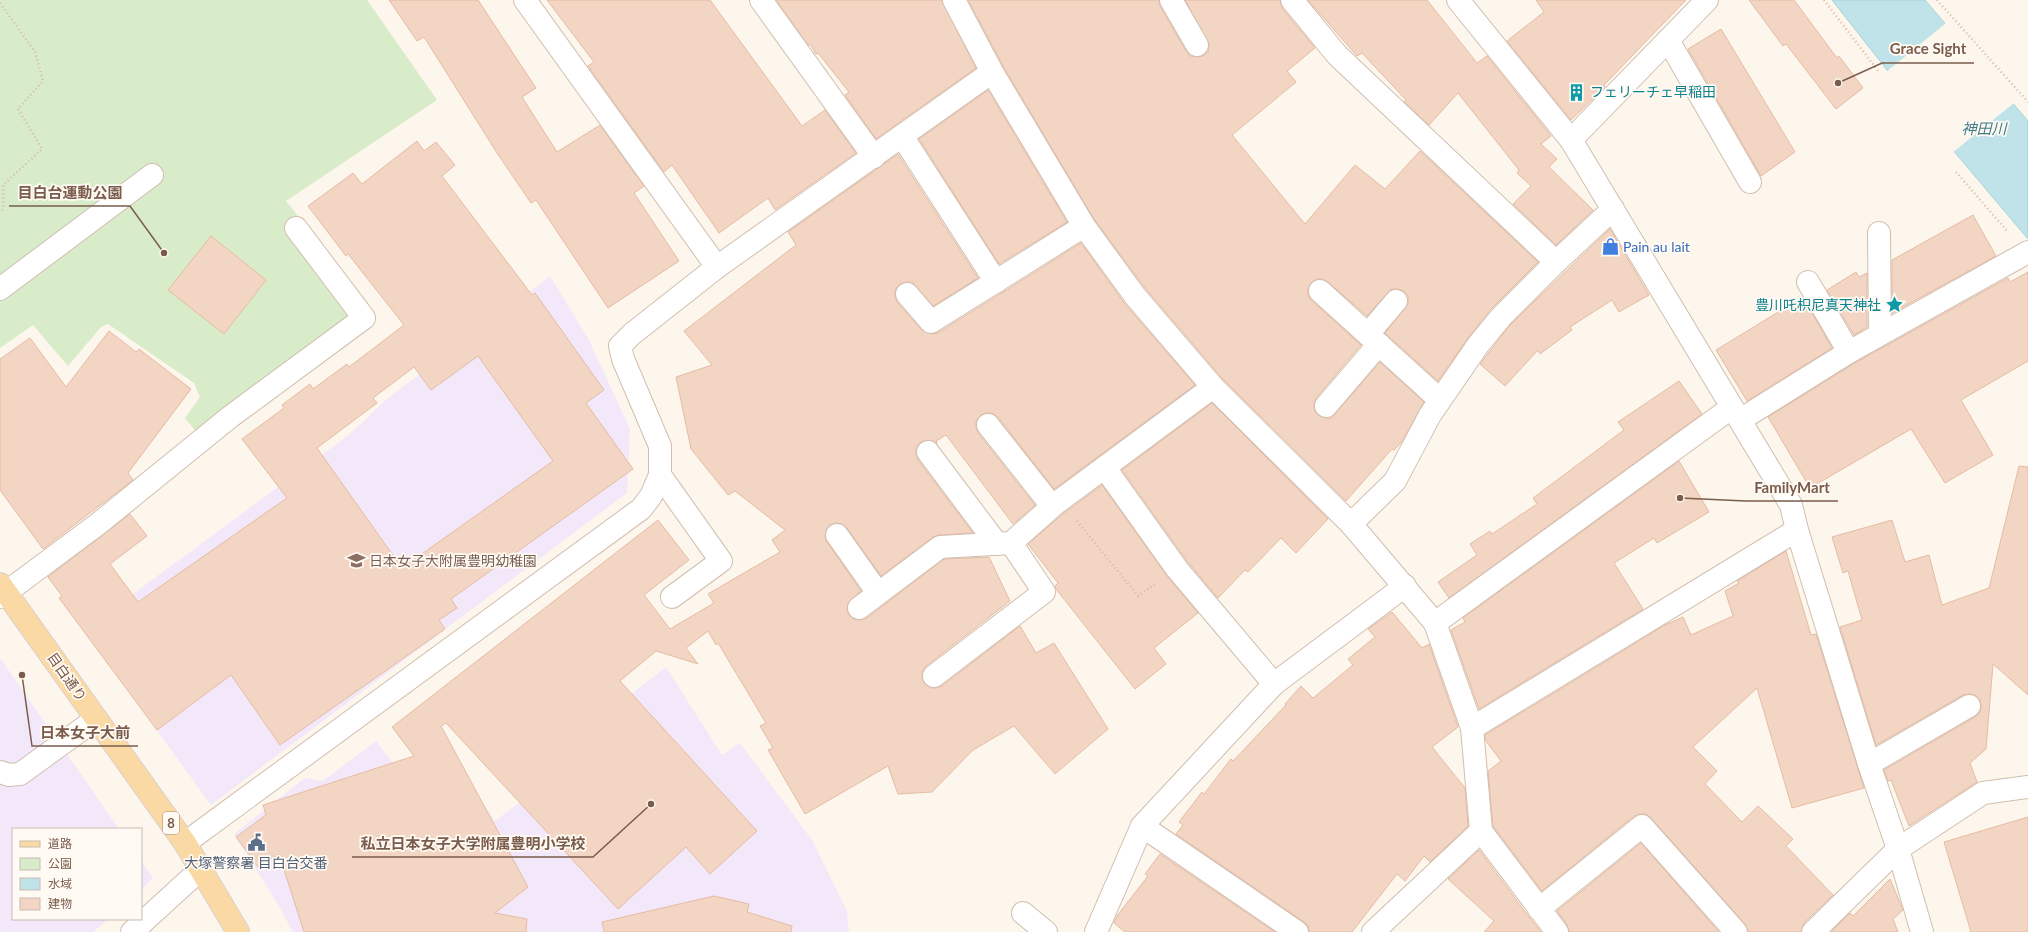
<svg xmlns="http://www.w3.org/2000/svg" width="2028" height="932" viewBox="0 0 2028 932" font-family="Lato,'Noto Sans JP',sans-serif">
  <rect width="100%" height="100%" fill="#fdf6ec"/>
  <g fill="#f3e8fa">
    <path d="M550,276l39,64 41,89 -3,64 -416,312 -127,-175 266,-196 37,-35z"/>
    <path d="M0,658l119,171h-106v90h95l-15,13h-93z"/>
    <path d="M666,667l56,88 18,-12 72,97 35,71 2,21h-556l-17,-31 -42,-67 71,-56 18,3 53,-40 35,46 40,-29 44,63 58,-44 -11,-14z"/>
    <path d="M141,861l12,17 -12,12z"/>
  </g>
  <path fill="#d8ecc9" d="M0,0h367l70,100 -151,101 83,103 -168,134 -16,-20 15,-21 -6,-14 -86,-59 -7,3 -33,39 -35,-41 -33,23z"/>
  <path fill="#bfe3e8" stroke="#a5d3da" d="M1832,0h93l103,121v118l-119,-141z"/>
  <path fill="#fdf6ec" d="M1946,23l68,80 -62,50 -66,-81z"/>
  <g fill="#f3d5c3" stroke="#e6bba3" fill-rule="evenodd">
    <path d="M389,0h89l58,88 -14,9 35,55 43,-27 44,61 -10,7 45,68 -71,47 -72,-108 -5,3 -34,-50 -73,-116 -7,4z"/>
    <path d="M547,0h163l92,126 23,-16 31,43 -81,57 -7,-12 -49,35 -47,-68 -8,7 -76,-106 6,-4z"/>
    <path d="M776,0h166l34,68 -100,71 -31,-44 4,-3 -31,-39 -2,1 -6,-10 -2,1z"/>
    <path d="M968,0h191l1,6 26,45 4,5 7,1 6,-1 5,-4 1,-7 -24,-45h95l2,8 33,40 -28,23 9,11 -64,53 73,89 50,-59 30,24 35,-38 118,111 -47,47 -23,29 -30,43 -53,-48 23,-29v-8l-4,-5 -6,-2h-7l-24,27 -39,-34 -6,-3h-5l-6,4 -3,6v6l3,5 50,45 -45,53 -2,5v7l4,5 6,3h7l4,-4 45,-52 44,40 -22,40 -8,8 -2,-1 -46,52 -124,-123 -77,-90 -51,-69 -91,-153z"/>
    <path d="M1308,0h119l50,63 10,-7 64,80 -10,8 16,15 -8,8 44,43 -37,35 -43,-41 18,-18 -14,-13 2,-3 -61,-77 -29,32 -25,-23 2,-2 -44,-47 -5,3z"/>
    <path d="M1536,0h150l-82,85 1,2 -34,33 -64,-79 37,-29z"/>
    <path d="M1749,0h45l43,58 2,-2 24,32 -27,21 -50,-65 -3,2z"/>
    <path d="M1721,29l74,123 -34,24 -73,-127z"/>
    <path d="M988,90l79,132 -68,42 -80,-125z"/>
    <path d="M417,141l7,10 12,-9 19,23 -13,11 90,119 3,-2 69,97 -18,13 47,66 -182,130 6,9 -18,12 6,9 -165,116 -49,-70 -74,55 -98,-132 3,-2 -14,-19 82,-63 17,22 -37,28 28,38 149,-104 -45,-59 42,-31 -2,-3 28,-21 3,5 34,-25 2,3 55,-42 -56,-71 -2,2 -38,-50 45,-33 9,11zM478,356l75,105 -151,107 -85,-120 60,-45 -4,-5 41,-31 17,23z"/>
    <path d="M898,154l80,124 -45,28 -21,-24h-7l-6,3 -4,5v6l2,6 25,28 10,4 6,-1 143,-90 44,61 70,81 -141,104 -56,-72 -6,-4h-6l-5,2 -5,6v6l2,6 57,72 -22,19 -67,-89 -10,6 1,3 -10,-4 -6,2 -5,5v7l2,6 55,73 -34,2 -6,2 -52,39 -34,-48 -5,-4 -7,-1 -5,2 -4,5 -1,7 2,5 34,49 -13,12 -1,7 2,5 5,4 7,1 6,-2 77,-59 45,-2 21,44 -84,65 -4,6v5l2,6 6,5h6l6,-2 78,-60 16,27 18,-10 54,86 -53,45 -41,-48 -41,24 -41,42 -34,2 -10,-28 -83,48 -37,-64 5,-2 -13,-22 6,-3 -48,-80 -2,2 -8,-14 -22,17 12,16 -42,-13 -36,30 137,150 -47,43 -24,-27 -68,62 -172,-186 -5,3 87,161 -33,26 32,6 -1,13h-222l-25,-78 -21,13 -22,-30 30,-22 -3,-10 151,-49 -22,-29 266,-207 31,40 -45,35 26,34 44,-26 -6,-9 72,-42 -8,-12 13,-10 -50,-39 -7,4 -37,-46 -15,-72 36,-12 -28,-34 112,-86 -8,-13z"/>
    <path d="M1973,215l23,41 -104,57v-53z"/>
    <path d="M1610,229l39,66 -30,17 -7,-12 -42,27 2,3 -32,24 -2,-4 -33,36 -25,-22 30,-39z"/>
    <path d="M211,236l55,44 -42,54 -56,-44z"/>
    <path d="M1856,272l3,5 8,-4v54l-13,8 -27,-45z"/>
    <path d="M2028,272v89l-67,39 32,55 -48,28 -34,-54 -101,59 -42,-71 87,-54 153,-85 2,4z"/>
    <path d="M1803,297l29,51 -85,53 -31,-51z"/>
    <path d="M109,331l27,21 3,-3 52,40 -63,84 5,7 -90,69 -43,-59v-131l30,-21 36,49z"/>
    <path d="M1679,381l23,33 -253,184 -11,-16 39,-27 -7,-11 20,-13 2,3 45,-30 -4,-6 91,-68 -6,-8z"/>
    <path d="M1212,403l116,116 -32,34 -15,-15 -33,34 -3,-2 -27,28 -31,-37 -65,-91z"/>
    <path d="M1679,461l30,51 -52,31 -3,-5 -40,25 29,46 -164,100 -28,-79 14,-8 -2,-4z"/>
    <path d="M2019,466l9,1v228l-35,-31 -7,85 -16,14 7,19 -68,44 -18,-46 -3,1 -4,-11 91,-53 5,-5 1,-6 -1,-7 -5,-4 -6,-1 -6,1 -87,50 -36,-118 22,-7 -14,-49 -5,2 -11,-36 60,-17 13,42 24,-7 13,50 47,-17z"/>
    <path d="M1102,485l65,91 31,37 -44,35 12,16 -31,25 -79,-100 -1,-3 3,-3 -30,-39 35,-30z"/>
    <path d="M1786,551l25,84 5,-1 48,154 -72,20 -35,-120 -64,59 24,24 -12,13 37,38 16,-16 35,33 -7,7 47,49 -29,28 -3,9h-53l-3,-8 -94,-106 -5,-4h-6l-6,2 -92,75 -49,-65 -5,-55 13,-10 -15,-20 -1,-6 180,-110 18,-8 8,18 42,-19 -8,-25 14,-8 -2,-2z"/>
    <path d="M1392,612l30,36 7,-4 29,83 -26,20 33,41 3,38 -38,36 -6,-6 -19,25 -8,-7 -45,58h-43l-1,-6 -4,-4 -128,-88 7,-9 -4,-3 23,-30 2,2 27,-35 2,2 53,-56 -1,-1 16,-18 12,12 40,-33 -5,-6 27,-22 -7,-8z"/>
    <path d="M2028,817v115h-57l-27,-90z"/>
    <path d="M1641,843l78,89h-150l-2,-8 -10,-13z"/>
    <path d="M1479,850l50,67 12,15h-57l10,-11 -46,-42z"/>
    <path d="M1160,854l115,78h-150l-11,-9 3,-7 31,-40 -3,-2z"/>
    <path d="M1890,879l13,31 -10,9 5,13h-67l19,-19 3,3z"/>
    <path d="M714,896l35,8 -2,8 45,14 -1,6h-187l-2,-10z"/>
  </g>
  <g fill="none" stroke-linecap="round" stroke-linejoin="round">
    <defs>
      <g id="minor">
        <path d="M525,0l192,267"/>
        <path d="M761,0l113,157"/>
        <path d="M954,0l38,72 92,154 51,70 78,91 138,137 84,99 37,105 9,103 76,101"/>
        <path d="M1171,0l26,45"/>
        <path d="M1292,0l45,55 219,207"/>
        <path d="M1458,0l113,140 220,365 6,25 72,234 29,85 24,83"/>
        <path d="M1668,40l82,142"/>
        <path d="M902,136l94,146"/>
        <path d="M1571,140l136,-140"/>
        <path d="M1879,233l1,101"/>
        <path d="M1808,282l41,70"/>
        <path d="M0,289l152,-114"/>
        <path d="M1320,291l120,109"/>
        <path d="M907,294l24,28 153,-96"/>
        <path d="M1368,334l28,-33"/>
        <path d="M1326,406l53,-62"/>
        <path d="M1740,420l109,-68 179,-100"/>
        <path d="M988,425l64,81"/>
        <path d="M928,452l69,92"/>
        <path d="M1105,468l72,101 97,115"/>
        <path d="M660,475l61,86 -49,36"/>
        <path d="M1351,524l44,-43 35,-66 48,-70 23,-28 55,-55 57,-53"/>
        <path d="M837,535l41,58"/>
        <path d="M0,597l98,-73 132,-107 134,-99 -68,-90"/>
        <path d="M859,608l81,-61 71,-4 44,-39 158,-117"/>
        <path d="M1435,623l296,-215"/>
        <path d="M934,676l110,-84 -33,-49"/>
        <path d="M1472,728l325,-198"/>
        <path d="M1869,764l100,-58"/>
        <path d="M0,772l9,3 11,-1 76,-55"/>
        <path d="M1142,826l132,-142 131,-98"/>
        <path d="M185,843l456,-334 10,-13 9,-21v-29l-37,-87 -3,-13 12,-12 85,-67 275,-195"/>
        <path d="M1539,909l103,-83 94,106"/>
        <path d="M1023,913l23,19"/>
        <path d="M132,932l69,-63"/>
        <path d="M1096,932l46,-106 155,106"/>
        <path d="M1373,932l108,-101"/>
        <path d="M1813,932l85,-83 85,-56 45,-6"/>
      </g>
      <path id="major" d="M0,584l185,259 53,89"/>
    </defs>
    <use href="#minor" stroke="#d1beb0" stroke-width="24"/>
    <use href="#major" stroke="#dad1cd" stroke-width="24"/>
    <g stroke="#d9b8a5" stroke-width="2.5" stroke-dasharray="1 3" stroke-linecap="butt">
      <path d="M1824,0l55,72"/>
      <path d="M1937,0l91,102"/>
      <path d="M0,3l35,49 8,29 -25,28 24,40 -39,36v24l-3,3"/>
      <path d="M1956,172l52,60"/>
      <path d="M1077,521l61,75 17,-12"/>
    </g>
    <use href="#minor" stroke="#fff" stroke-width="22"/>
    <use href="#major" stroke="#fbd9a5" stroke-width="22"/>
  </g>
  <defs>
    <symbol id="building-bare" viewBox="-9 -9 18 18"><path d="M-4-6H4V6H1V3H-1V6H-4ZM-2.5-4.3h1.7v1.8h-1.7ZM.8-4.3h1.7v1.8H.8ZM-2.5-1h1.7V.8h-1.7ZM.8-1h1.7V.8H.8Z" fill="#0f9aa8" stroke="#fffaf3" stroke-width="2.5" paint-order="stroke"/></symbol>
    <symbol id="shop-bare" viewBox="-9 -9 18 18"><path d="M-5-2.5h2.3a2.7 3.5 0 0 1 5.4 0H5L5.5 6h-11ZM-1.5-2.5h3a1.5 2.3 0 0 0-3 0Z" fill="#3f7fe0" stroke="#fffaf3" stroke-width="2.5" paint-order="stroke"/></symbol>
    <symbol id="sight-bare" viewBox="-9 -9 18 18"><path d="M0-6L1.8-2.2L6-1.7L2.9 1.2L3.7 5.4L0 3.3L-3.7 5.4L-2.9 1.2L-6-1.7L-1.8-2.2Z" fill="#0f9aa8" stroke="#fffaf3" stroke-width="2.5" paint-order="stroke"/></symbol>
    <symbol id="school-bare" viewBox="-9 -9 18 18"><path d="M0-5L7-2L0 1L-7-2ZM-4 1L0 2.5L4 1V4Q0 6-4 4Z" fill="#8d6e63" stroke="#fffaf3" stroke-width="2.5" paint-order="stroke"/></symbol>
    <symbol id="civic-bare" viewBox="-9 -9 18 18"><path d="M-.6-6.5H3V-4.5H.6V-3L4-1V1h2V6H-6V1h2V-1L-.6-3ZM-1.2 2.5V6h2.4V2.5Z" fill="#5c6f8a" stroke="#fffaf3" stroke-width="2.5" paint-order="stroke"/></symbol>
  </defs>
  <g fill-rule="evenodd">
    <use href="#building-bare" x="1564" y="80" width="25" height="25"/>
    <use href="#shop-bare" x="1598" y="234" width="25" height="25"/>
    <use href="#sight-bare" x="1882" y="292" width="25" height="25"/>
    <use href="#school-bare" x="344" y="548" width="25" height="25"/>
    <use href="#civic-bare" x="244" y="830" width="25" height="25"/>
  </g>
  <g text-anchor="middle" stroke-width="3.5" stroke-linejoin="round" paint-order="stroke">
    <rect fill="#fffaf3" stroke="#a28b7f" stroke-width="1" x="163" y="812" width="16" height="22" rx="3"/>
    <g font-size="13" font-weight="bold" fill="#7a5c4d">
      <text x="171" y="828">8</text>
    </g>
    <g font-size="14" fill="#0d838f" stroke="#fffaf3" text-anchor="start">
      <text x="1590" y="97">フェリーチェ早稲田</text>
      <text x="1881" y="310" text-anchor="end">豊川吒枳尼真天神社</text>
    </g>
    <g font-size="14" fill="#366cbe" stroke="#fffaf3" text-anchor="start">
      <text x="1623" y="252">Pain au lait</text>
    </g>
    <g font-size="14" fill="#785e54" stroke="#fffaf3" text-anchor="start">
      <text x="369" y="566">日本女子大附属豊明幼稚園</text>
    </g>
    <g font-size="14" fill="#7a5c4d" stroke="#fffaf3">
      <text transform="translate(67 677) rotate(55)" y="5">目白通り</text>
    </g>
    <g font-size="14" fill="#4e5e75" stroke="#fffaf3">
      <text x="256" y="868">大塚警察署 目白台交番</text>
    </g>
    <g font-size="15" font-style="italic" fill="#437c86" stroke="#fffaf3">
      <text x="1984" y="134">神田川</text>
    </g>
  </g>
  <path fill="none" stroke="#7a5c4d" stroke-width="1.5" d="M1838 83L1882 63H1974M164 253L130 206H9M1680 498L1746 501H1838M22 675L32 746H138M651 804L593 857H352"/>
  <g fill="#7a5c4d" stroke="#fffaf3" stroke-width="1.5">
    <circle cx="1838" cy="83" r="4"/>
    <circle cx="164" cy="253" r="4"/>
    <circle cx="1680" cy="498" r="4"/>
    <circle cx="22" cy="675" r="4"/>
    <circle cx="651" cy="804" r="4"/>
  </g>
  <g font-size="15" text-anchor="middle" font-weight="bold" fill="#7a5c4d" stroke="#fffaf3" stroke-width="3.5" stroke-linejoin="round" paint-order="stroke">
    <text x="1928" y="54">Grace Sight</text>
    <text x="70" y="198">目白台運動公園</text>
    <text x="1792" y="493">FamilyMart</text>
    <text x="85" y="738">日本女子大前</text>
    <text x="473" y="849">私立日本女子大学附属豊明小学校</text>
  </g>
  <rect x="12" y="828" width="130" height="92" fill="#fffaf3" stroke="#cabbb1"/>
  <rect x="20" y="841" width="20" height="6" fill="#fbd9a5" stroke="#cabbb1"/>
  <text x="48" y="848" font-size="12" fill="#7a5c4d">道路</text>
  <rect x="20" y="858" width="20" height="12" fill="#d8ecc9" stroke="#cabbb1"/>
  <text x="48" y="868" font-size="12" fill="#7a5c4d">公園</text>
  <rect x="20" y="878" width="20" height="12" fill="#bfe3e8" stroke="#cabbb1"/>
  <text x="48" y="888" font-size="12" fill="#7a5c4d">水域</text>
  <rect x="20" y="898" width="20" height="12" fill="#f3d5c3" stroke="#cabbb1"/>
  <text x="48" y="908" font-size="12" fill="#7a5c4d">建物</text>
</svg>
